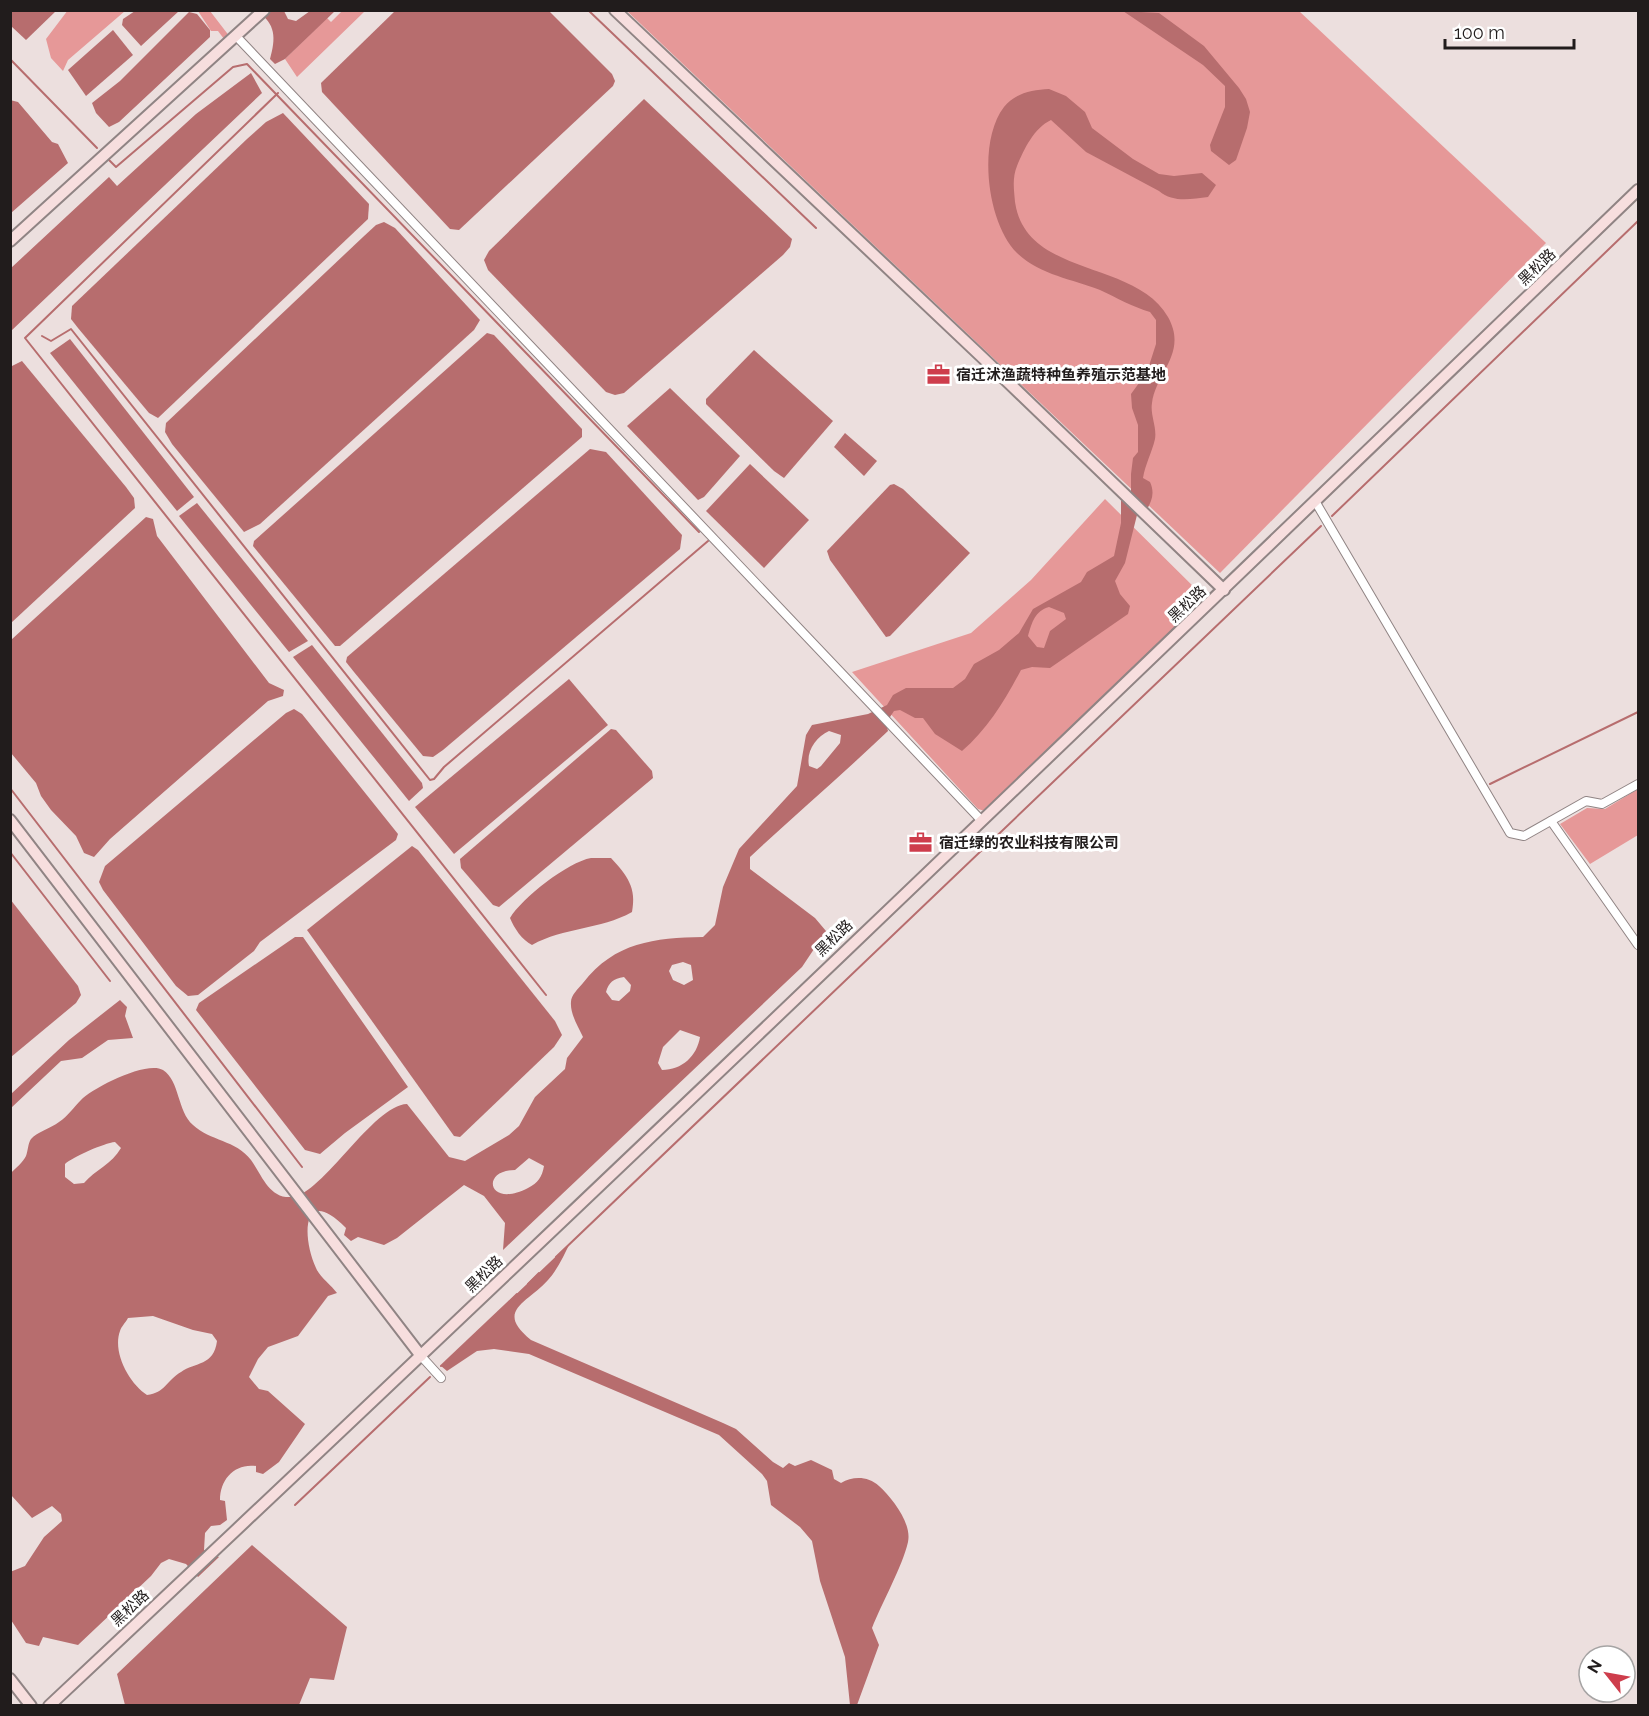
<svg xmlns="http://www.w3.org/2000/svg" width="1649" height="1716" viewBox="0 0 1649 1716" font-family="Raleway,'Noto Sans SC',sans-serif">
  <rect width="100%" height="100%" fill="#ecdfde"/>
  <g fill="#e69898">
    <path d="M68,10l57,1 -57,49 -5,11 -12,-13 -5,-19z"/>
    <path d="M198,11h12l20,26 -6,2 -6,-8h-7z"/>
    <path d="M342,11h23l-68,66 -12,-18 42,-41 4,4z"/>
    <path d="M627,11h672l247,232 -326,330z"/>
    <path d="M1105,499l101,100 -221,212 -7,-2 -126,-137 119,-39 60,-53z"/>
    <path d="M1638,789v46l-48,29 -30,-40 27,-16 18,1z"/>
  </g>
  <g fill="#b76d6e" fill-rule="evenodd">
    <path d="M396,10l153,1 63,63 3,7 -2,5 -154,144 -9,-1 -128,-137 -1,-9z"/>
    <path d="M10,11l1,-1 45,1 -30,29 -15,-14z"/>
    <path d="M135,11v-1l44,1 -38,35 -19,-21 1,-6z"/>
    <path d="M257,11h27l4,8 8,2 14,-10h25l-50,48 -10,5 -5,-5c6,-21 6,-35 -13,-48z"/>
    <path d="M1123,11l36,2 45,33 35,42 7,11 4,13 -3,16 -11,32 -7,5 -18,-14 -1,-6 15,-38v-21l-22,-21z"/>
    <path d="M189,12l8,2 13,16v7l-91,85 -10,5 -13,-14 -4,-10 28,-22z"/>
    <path d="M113,30l20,25 -47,41 -18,-26z"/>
    <path d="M251,73l11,20 -251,238v-63l98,-91 8,9 79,-72z"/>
    <path d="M1049,89l17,7 19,16 7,16 41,31 26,15 15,2 28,-3 14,12 -8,12c-17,2 -35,6 -49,-6l-73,-39 -35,-32c-17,8 -27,29 -34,46 -5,12 -3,24 -2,36 11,76 120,57 153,115 20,36 -12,55 -16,86 -2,12 5,24 3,36 -3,13 -10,26 -12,39l7,4c5,11 2,19 -4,29l-15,-14v-23l2,-16 5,-6v-27l-6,-17 -1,-14 16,-22 9,-28v-24l-6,-8c-17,-5 -33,-14 -50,-22 -28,-11 -60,-15 -83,-37 -30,-30 -40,-111 -13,-146 11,-14 28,-17 45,-18z"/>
    <path d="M644,99l148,140 -2,8 -7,8 -159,138 -9,2 -9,-3 -118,-122 -4,-10 5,-9z"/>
    <path d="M10,100l8,2 34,40 6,2 10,19 -57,50z"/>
    <path d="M283,113l86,91 -1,15 -210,199 -9,-5 -71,-85 -7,-9 1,-13 175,-167 19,-17z"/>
    <path d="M384,222l11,6 85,92 -6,10 -214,194 -16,8 -72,-88 -7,-12 1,-9 197,-186 13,-12z"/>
    <path d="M487,333l7,2 88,94v8l-242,209h-5l-82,-100 1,-5z"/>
    <path d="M70,339l124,158 -17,14 -127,-158z"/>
    <path d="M754,350l79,71 -49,57 -10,-7 -68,-67v-5z"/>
    <path d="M22,361l104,126 8,11 1,10 -124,115 -1,-256z"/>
    <path d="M670,388l70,68 -36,41 -6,3 -71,-74z"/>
    <path d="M845,433l32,28 -13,15 -30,-29z"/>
    <path d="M590,449l16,3 76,83 -2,14 -237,201 -10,7 -10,-1 -69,-84 -8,-10 1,-5z"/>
    <path d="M750,464l59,56 -45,48 -58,-57z"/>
    <path d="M894,484l9,5 67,64 -80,83 -4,1 -56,-77 -3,-9 63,-66z"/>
    <path d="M1121,500l16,15 -12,48 -10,18 5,13 10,12 -2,8 -78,54 -18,-1 -11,3c-16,30 -33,59 -59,81l-27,-17 -12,-16h-8l-15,-8 -6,1 -8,12 2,8c-45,43 -92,83 -138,126v12l65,49 11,13 -24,36 -299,283 2,-27 -21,-27 -20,-11 -67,53 -13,7 -26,-8 -7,4 -7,-6 2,-7c-43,-44 -45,7 -30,40 3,8 15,17 21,25l-9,3 -30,40 -30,11 -10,12 -9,18 10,12 9,2 37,33 -26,38 -16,12 -7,-2v-6c-21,-3 -36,13 -36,34l5,1 2,19 -7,5 -9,1 -6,7 -1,17 15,7 -21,20 -12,-13 -17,-5 -8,4 -10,13 -73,69 -35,-8 -4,9 -13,-3 -15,-23 -1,-48 15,-6 19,-29 18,-16 -1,-7 -9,-8 -20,12 -21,-23v-322c5,-5 12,-11 15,-17 2,-5 2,-13 5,-17 6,-7 20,-11 28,-17 9,-6 14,-14 22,-22 11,-12 66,-40 82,-30 17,11 14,41 30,55 17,16 43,15 58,35 11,15 18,39 41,37 31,-3 81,-92 115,-93l42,53 16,4 44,-26 10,-9 16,-29 30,-28 2,-11 16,-21c-5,-11 -13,-23 -12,-35 0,-7 7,-13 12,-19 32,-41 71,-45 120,-46l12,-12 8,-38 16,-38 58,-63 9,-51 6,-10 56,-11 19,-9 6,-10 13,-7h47l12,-9 9,-15 25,-14 20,-17 14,-24 48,-27 6,-10 27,-16 7,-33zM1049,607l15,6 2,6 -16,12 -6,17 -7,-1 -9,-11c4,-14 7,-25 21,-29zM829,731l12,4 -1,8 -19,23 -4,3 -8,-3c-3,-15 7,-29 20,-35zM683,962l8,3 2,15 -9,5 -11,-5 -4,-9 3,-6zM624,977l7,8 -1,6 -11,10 -7,-1 -6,-8c3,-10 7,-13 18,-15zM680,1030l20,7c-3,19 -18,33 -38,33l-4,-7 5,-16zM115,1142l6,6c-9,16 -26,22 -37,35l-10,1 -9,-7v-13c8,-7 39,-21 50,-22zM529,1158l15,8c-2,11 -6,17 -16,22 -40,21 -48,-18 -13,-18zM153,1316l40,14 19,4 5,7c-3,25 -22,21 -36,31 -14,8 -16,21 -34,23 -17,-11 -35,-42 -27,-64 1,-4 6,-9 8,-13z"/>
    <path d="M197,503l111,138 -19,11 -110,-136z"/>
    <path d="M146,517l7,2 4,17 112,147 15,7 -1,6 -15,5 -158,138 -16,18 -10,-4 -8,-17 -25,-26 -10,-14 -5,-13 -25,-30v-113z"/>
    <path d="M312,645l110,138 1,5 -14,13 -116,-144z"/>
    <path d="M569,679l39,46 -154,129 -39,-47z"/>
    <path d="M294,709l8,5 96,120 -2,6 -136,102 -6,9 -56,44 -10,1 -12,-10 -73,-96 -4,-8 6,-16 181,-153z"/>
    <path d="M611,729l5,1 36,41 1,7 -154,129 -6,-2 -32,-37 -1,-9z"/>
    <path d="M412,846l6,4 137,171 7,14 -8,12 -94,90 -6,-1 -147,-206z"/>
    <path d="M591,858h20c16,17 26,30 21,54 -32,18 -68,15 -100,33 -10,-5 -18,-17 -22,-27 12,-20 58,-56 81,-60z"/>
    <path d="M10,899l68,87 3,9 -5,8 -65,54z"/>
    <path d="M295,937h8l105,150 -63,46 -25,21 -15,-4 -109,-140 3,-7z"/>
    <path d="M120,1000l7,7 -2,9 8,22 -25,2 -26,18 -21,3 -50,47v-14l58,-54z"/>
    <path d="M570,1243c-6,12 -12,26 -22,37 -20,23 -54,30 -17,60l192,83 13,6 37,33 10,6 6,-5 6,3 16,-6 21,10 2,9 7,4c12,-7 27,-7 38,3 13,12 33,37 29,56 -5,23 -27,63 -36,86l7,17 -22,60h-7l-5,-48 -25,-76 -8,-40 -12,-14 -29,-22 -4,-24 -5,-7 -43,-39 -190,-81 -35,-5 -17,2 -30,20 -6,-5z"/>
    <path d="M252,1545l95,82 -13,53 -24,-2 -11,27h-174l-8,-31z"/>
  </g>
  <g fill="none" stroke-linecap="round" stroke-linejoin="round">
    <g stroke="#b76d6e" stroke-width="2">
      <path d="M588,10l228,218"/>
      <path d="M10,59l87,89"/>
      <path d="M278,93l-253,245 521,657"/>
      <path d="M108,159l8,8 117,-100 14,-3 452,468"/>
      <path d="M42,336l9,5 20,-12 359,451 4,-1 10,-12 264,-226"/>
      <path d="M1332,516l306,-295"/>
      <path d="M1490,784l148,-72"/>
      <path d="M10,788l292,379"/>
      <path d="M10,852l100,129"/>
      <path d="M556,1257l765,-731"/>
      <path d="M528,1284l11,-11"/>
      <path d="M441,1366l76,-72"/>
      <path d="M295,1505l135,-128"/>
    </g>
    <defs>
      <g id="street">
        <path d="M236,36l745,784"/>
        <path d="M1315,501l195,332 14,3 62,-35 16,3 36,-20"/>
        <path d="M1551,821l87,124"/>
        <path d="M421,1356l20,22"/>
      </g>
      <g id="secondary">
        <path d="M615,10l369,349 240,231"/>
        <path d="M10,241l254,-231"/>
        <path d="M10,820l411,536"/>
        <path d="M10,1679l21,27"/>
        <path d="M49,1706c534,-501 1062,-1008 1589,-1516"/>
      </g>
    </defs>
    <use href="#street" stroke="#908484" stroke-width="10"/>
    <use href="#secondary" stroke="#908484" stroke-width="14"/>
    <use href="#street" stroke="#fff" stroke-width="8"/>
    <use href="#secondary" stroke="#f7dede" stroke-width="10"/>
  </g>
  <defs>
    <symbol id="office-bare" viewBox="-9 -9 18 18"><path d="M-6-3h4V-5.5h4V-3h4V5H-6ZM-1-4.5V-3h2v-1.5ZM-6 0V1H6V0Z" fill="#ce3d4c" stroke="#fff" stroke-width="2.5" paint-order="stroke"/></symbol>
  </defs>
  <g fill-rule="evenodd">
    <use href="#office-bare" x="922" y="358" width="33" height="33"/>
    <use href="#office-bare" x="904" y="826" width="33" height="33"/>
  </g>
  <g text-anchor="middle" stroke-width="6" stroke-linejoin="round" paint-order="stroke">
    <g font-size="15" fill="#211c1c" stroke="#fff">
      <text transform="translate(1537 267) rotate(-44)" y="5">黑松路</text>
      <text transform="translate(1187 604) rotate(-43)" y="5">黑松路</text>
      <text transform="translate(834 938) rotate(-44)" y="5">黑松路</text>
      <text transform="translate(484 1274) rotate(-44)" y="5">黑松路</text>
      <text transform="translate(130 1608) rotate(-43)" y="5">黑松路</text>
    </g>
    <g font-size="15" font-weight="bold" fill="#211c1c" stroke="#fff" text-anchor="start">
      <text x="956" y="380">宿迁沭渔蔬特种鱼养殖示范基地</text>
      <text x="939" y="848">宿迁绿的农业科技有限公司</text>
    </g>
  </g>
  <rect width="1649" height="1716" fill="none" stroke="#211c1c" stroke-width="24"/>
  <g transform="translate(1607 1674) rotate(301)"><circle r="28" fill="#ffffff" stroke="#a6a4a4" stroke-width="1.5"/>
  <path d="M0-4.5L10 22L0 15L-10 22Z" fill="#ce3d4c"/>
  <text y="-9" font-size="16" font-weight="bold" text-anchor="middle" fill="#211c1c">N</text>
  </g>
  <path d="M1445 39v9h129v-9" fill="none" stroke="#211c1c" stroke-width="3"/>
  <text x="1454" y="39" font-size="18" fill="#211c1c" stroke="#ffffff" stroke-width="4.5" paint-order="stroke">100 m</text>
</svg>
